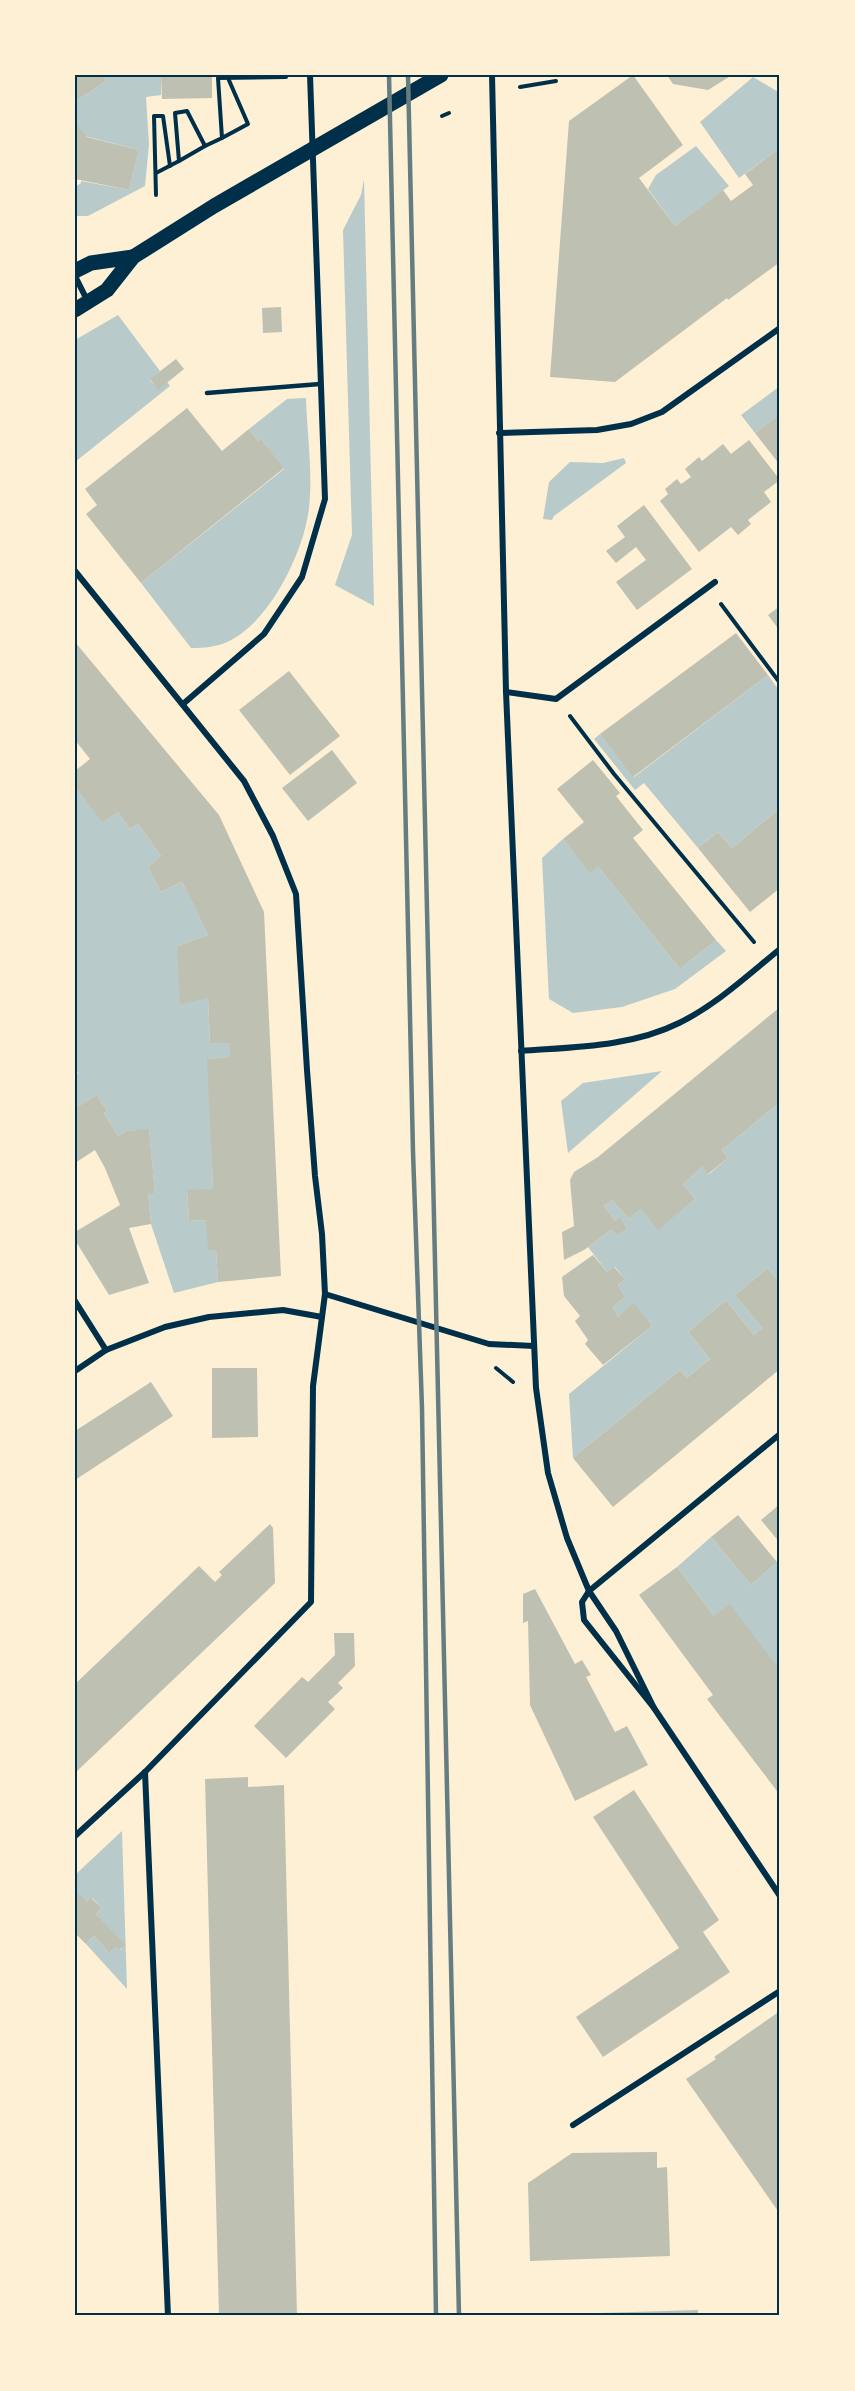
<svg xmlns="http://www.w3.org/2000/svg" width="855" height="2391" viewBox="0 0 855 2391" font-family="'Open Sans',sans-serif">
  <rect width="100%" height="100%" fill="#fdf0d5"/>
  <g fill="#b9caca">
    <path d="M102,75h59v20l-15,2 3,47 -4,42 -57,30h-13v-29l6,-4v-2l48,9 10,-40 -54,-14 -10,-14v-20l31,-21z"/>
    <path d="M753,77l27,16v55l-41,30 -39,-56z"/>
    <path d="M696,146l33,40 -54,40 -27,-37 8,-14z"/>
    <path d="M364,179l10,427 -39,-21 17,-50 -9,-305 18,-35z"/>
    <path d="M118,315l42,56 -10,9 8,9 9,-7 3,4 -95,76v-122z"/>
    <path d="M780,386v28l-25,19 -14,-18z"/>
    <path d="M306,398c1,36 7,74 3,110 -5,44 -40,116 -82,134 -11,5 -23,6 -36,6l-50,-65 143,-114 -23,-30 -3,2 -9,-12 38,-30z"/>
    <path d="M624,458l2,5 -72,53 -2,4 -9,-1 6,-37 21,-20 33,1z"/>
    <path d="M768,675l12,17v116l-48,40 -14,-16 -20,16 -54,-65 -9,7 -41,-51 6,-5 34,43z"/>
    <path d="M75,787l27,34 16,-9 12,17 8,-5 23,32 -13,11 13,25 21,-10 26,53 -31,11 3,25 28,27 2,45h20v14l-22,2 5,129 -26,3 2,30 17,-1 10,30 2,32 -44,11 -23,-69 -3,-31h7l-6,-63 -23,1 -8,5 -14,-23 3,-2 -10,-16 -22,13v-33l3,-2 -3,-4z"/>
    <path d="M563,839l27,33 8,-6 82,103 36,-29 10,11 -51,38 -53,18 -49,6 -24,-14 -7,-141z"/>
    <path d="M662,1071l-94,82 -7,-52 22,-18z"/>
    <path d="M780,1102v174l-4,3 -8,-11 -33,27 27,33 -8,7 -28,-35 -38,32 22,27 -23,19 -7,-8 -107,88 -4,-64 83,-68 -18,-22 -16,13 -5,-10 12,-10 -7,-12 7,-6 -10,-12 -8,5 -19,-25 23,-17 6,6 10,-7 -7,-11 -5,3 -11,-15 8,-6 17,19 12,-10 17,20 37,-30 -12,-15 19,-17 7,7 19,-16 -6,-8z"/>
    <path d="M711,1537l40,48 26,-23 3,4v104l-66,-54 -37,-49z"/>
    <path d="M122,1831l5,158 -41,-45 8,-8 15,17 7,-6 4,3 4,-5 -28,-31 6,-6 -10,-10 -5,4 -12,-9v-18z"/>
  </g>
  <g fill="#bec0b2">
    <path d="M75,75h27l4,6 -31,21z"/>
    <path d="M161,75h51v23l-50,1z"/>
    <path d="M633,75l50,70 -44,33 36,48 48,-36 8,11 22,-16 -8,-11 35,-26v114l-52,38 -1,-2 -112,84 -65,-5 19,-256z"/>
    <path d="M667,75h65l-24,15 -35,-6z"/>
    <path d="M75,122l12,15 52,13 -10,40 -54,-11z"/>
    <path d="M281,307l1,25 -19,1 -1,-25z"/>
    <path d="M176,359l8,10 -26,21 -8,-11z"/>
    <path d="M187,408l35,43 27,-22 9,12 3,-2 23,29 -143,115 -55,-69 11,-9 -12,-16z"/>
    <path d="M780,414v51l-25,-32z"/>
    <path d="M749,440l31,40 -16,12 7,10 -23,18 3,4 -13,11 -7,-8 -32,25 -39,-51 8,-7 -3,-5 12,-10 4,5 10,-7 -6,-8 14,-12 3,4 21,-17 8,10z"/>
    <path d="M644,505l48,64 -55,41 -21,-28 30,-22 -10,-13 -20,16 -10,-12 19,-14 -8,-11z"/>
    <path d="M780,606v25l-12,-16z"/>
    <path d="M736,633l32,42 -135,102 -33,-43z"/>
    <path d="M75,642l144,173 45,97 17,364 -63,6 -2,-32h-8l-2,-30 -17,1 -2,-31 26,-2 -6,-129 23,-2v-14h-20l-2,-45 -28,6 -3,-58 31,-11 -26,-53 -21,10 -13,-25 13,-11 -23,-32 -8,5 -12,-17 -16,10 -27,-35v-16l15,-12 -15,-19z"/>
    <path d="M289,671l51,65 -50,39 -51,-65z"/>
    <path d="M332,750l25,33 -49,38 -26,-33z"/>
    <path d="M593,760l27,33 -4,3 27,34 -10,8 83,102 -36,29 -82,-103 -8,7 -27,-34 21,-17 -27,-33z"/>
    <path d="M780,808v80l-30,24 -52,-64 20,-16 14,16z"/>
    <path d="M780,1007v95l-58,48 6,8 -20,16 -6,-7 -19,17 12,15 -37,31 -17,-21 -12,10 -17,-19 -8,6 11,15 5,-4 7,12 -10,7 -6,-6 -27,20 -20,10 -2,-28 12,-6 -4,-46 4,-8 24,-15z"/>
    <path d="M97,1095l10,16 -3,2 14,23 8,-5 23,-2 6,64h-7l3,31 -22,4 20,55 -40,12 -34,-55v-8l45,-27 -15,-37 -10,-18 -20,13v-55z"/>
    <path d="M593,1255l14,17 7,-5 11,12 -7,6 7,12 -12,10 5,10 16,-14 18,23 -49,39 -18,-21 3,-4 -13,-19 5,-5 -16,-20 -2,-19z"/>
    <path d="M768,1268l8,11 4,-3v93l-167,138 -40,-49 107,-88 7,8 23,-19 -22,-27 38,-32 28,35 8,-7 -27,-33z"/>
    <path d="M212,1368h45l1,69 -46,1z"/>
    <path d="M151,1382l22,34 -98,64v-49z"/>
    <path d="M780,1504v39l-19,-23z"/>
    <path d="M738,1515l39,47 -26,23 -40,-48z"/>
    <path d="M270,1524l3,4 2,55 -200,190v-89l124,-118 16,16 7,-7 -3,-3z"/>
    <path d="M677,1567l37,49 16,-12 50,66v125l-73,-96 6,-4 -74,-100z"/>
    <path d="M535,1589l40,75 7,-4 9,15 -5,2 29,55 12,-6 21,39 -73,36 -45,-96 -2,-84 -5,2v-29z"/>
    <path d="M334,1633h20l1,33 -17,17 5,5 -15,14 7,7 -49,49 -32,-32 48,-49 6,5 27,-27z"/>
    <path d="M248,1777v10l36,-2 13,531h-78l-14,-537z"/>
    <path d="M634,1790l85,130 -16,12 27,40 -127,85 -27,-40 103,-69 -86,-131z"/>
    <path d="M76,1892l11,10 4,-4 11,10 -6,6 29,31 -6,5 -3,-3 -7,6 -15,-17 -8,8 -11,-11z"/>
    <path d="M780,2011v203l-94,-135 30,-20 -2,-2z"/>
    <path d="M657,2152v16l10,-1 3,89 -140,5 -2,-78 44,-30z"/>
    <path d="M698,2310v6h-99v-3z"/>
    <rect x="534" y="2313" width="31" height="3"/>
  </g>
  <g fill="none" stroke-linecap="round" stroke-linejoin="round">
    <g stroke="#003049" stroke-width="4">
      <path d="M520,87l36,-6"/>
      <path d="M442,116l7,-3"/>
      <path d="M222,138l26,-14 -20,-46"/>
      <path d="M179,161l26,-15"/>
      <path d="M156,173l23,-12 -4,-48 12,-2 18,35 17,-8 -4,-60 68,-1v-2"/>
      <path d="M156,195l-2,-79h9l7,50"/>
      <path d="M721,604l59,79"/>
      <path d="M570,716l44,58 140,168"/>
      <path d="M496,1368l17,14"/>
    </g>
    <g stroke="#003049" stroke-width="4.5">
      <path d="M207,393l113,-9"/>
      <path d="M775,2316l5,-2"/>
    </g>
    <g stroke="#003049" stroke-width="6">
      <path d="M492,75l14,617 30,696 12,85 19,65 22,53 27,40 38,77"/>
      <path d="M75,276l13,26"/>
      <path d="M499,433l98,-3 34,-6 31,-12 118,-84"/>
      <path d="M75,571l169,210 29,55 23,58 11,176 8,106 7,58 3,60 -12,92 -2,216 -166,170 -70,64"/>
      <path d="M506,692l50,7 159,-117"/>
      <path d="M183,704l81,-70 38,-57 23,-78 -15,-424"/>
      <path d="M521,1051c52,-4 110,-4 158,-28 37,-18 69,-48 101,-74"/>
      <path d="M325,1294l164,50 45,2"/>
      <path d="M75,1301l31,49"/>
      <path d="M75,1371l31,-21 59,-23 44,-10 74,-7 39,7"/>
      <path d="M780,1434l-191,157 -7,11 2,18 70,88 126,188"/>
      <path d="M145,1772l23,544"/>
      <path d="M573,2125l207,-134"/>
    </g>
    <g stroke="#003049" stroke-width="15">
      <path d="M75,271l16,-8 42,-6"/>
      <path d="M75,310l32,-20 26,-33 81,-51 227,-131"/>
    </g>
    <g stroke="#657d81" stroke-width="4.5">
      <path d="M389,75l24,1077 9,256 14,908"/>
      <path d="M408,75l51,2241"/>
    </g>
  </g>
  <rect width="855" height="2391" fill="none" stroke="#fdf0d5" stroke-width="153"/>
  <rect x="76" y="76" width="702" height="2238" fill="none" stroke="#003049" stroke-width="2"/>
</svg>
